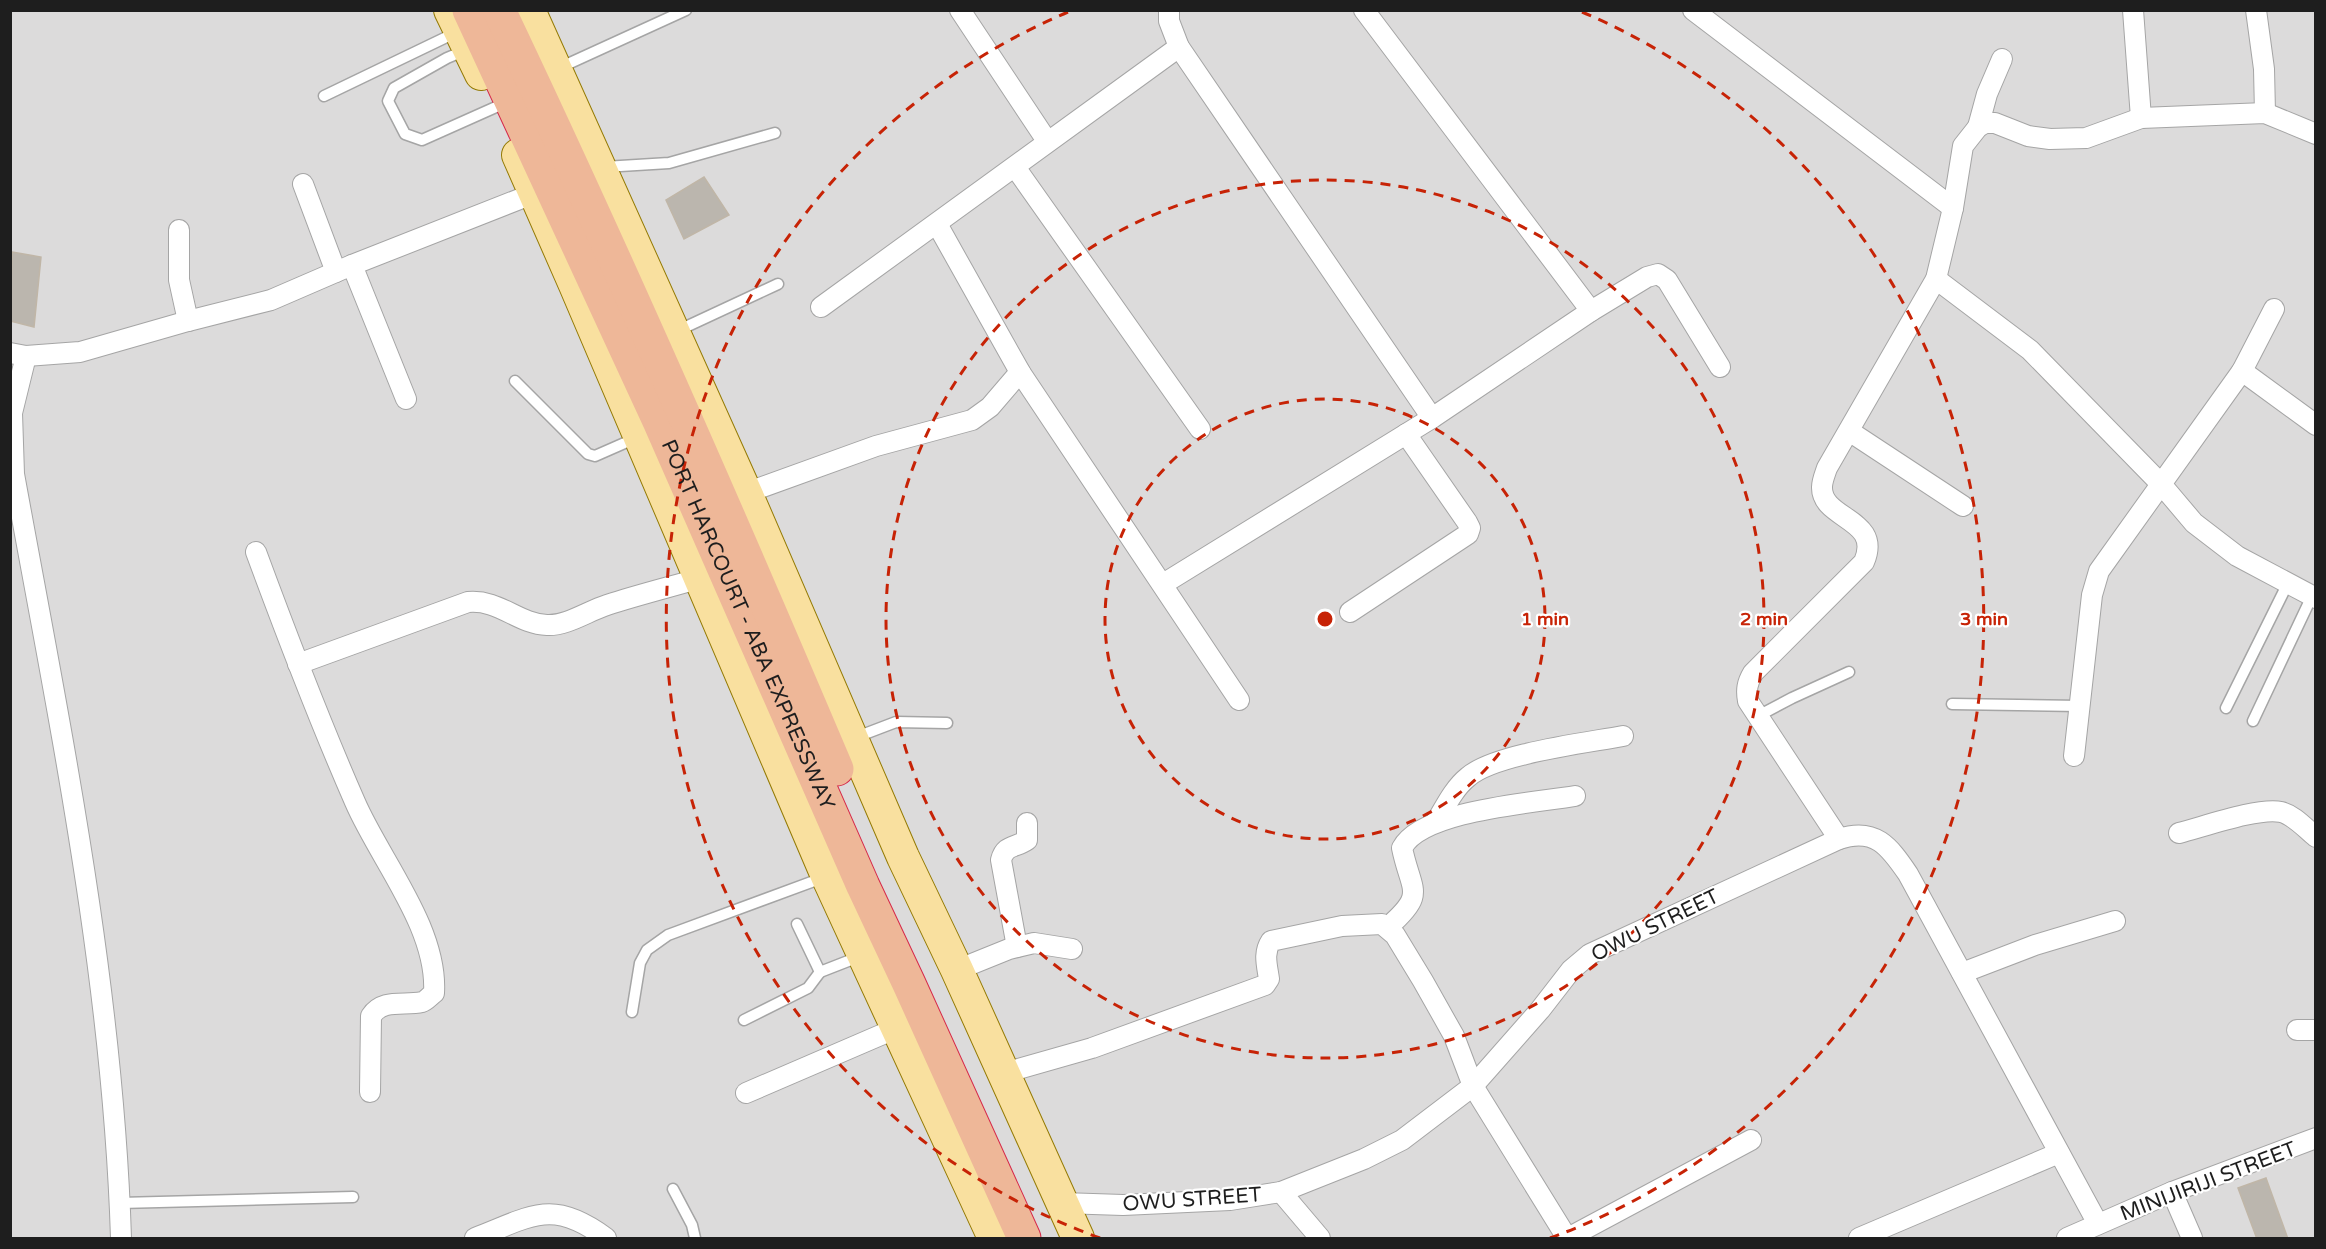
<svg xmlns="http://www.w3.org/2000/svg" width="2326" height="1249" viewBox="0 0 2326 1249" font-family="'Varela Round',sans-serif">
  <rect width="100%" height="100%" fill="#efede5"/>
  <rect fill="#dcdbdb" x="11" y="11" width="2304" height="1227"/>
  <g fill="#bbb6ae" stroke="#c0b6a7" stroke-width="1.5">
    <path d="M704,177l25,38 -45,24 -18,-39z"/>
    <path d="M12,252l29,5 -7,70 -24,-6z"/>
    <path d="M2266,1178l22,61h-31l-19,-51z"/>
  </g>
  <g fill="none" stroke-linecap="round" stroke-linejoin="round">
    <defs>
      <g id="service">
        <path d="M466,50l-19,8 -53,30 -6,13 17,33 17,6 74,-33"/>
        <path d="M559,68l127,-58"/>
        <path d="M324,96l133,-64"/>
        <path d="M604,167l65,-4 106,-30"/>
        <path d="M677,331l101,-47"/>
        <path d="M515,381l73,73 7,2 41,-18"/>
        <path d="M1952,704l128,2"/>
        <path d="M2226,708l62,-125"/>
        <path d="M1758,716l34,-18 57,-26"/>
        <path d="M2253,721l59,-125"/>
        <path d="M854,738l42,-16 51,1"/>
        <path d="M797,924l23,48 41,-16"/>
        <path d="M632,1012l8,-49 7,-13 21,-15 157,-58"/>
        <path d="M744,1020l64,-32 12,-16"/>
        <path d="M673,1189l19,36 3,13"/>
        <path d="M120,1203l233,-6"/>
      </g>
      <g id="minor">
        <path d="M960,10l87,131"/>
        <path d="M1169,10v11l10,26 253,371"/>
        <path d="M1364,10l227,301"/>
        <path d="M1693,10l260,198"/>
        <path d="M2133,10l8,108"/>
        <path d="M2256,10l8,59 1,44"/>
        <path d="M1978,127l9,-33 15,-35"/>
        <path d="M1015,167l185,262"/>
        <path d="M303,184l33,88"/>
        <path d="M937,224l83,148 219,328"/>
        <path d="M179,230v50l9,41"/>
        <path d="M352,265l54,134"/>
        <path d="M1936,279l94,71 131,134 33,39 43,33 79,42"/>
        <path d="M821,307l358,-260"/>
        <path d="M10,353l16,3 54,-4 108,-31 83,-21 81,-35 183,-72"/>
        <path d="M26,356l-14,57 2,61c46,253 99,507 107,764"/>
        <path d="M2242,371l74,54"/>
        <path d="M1849,431l114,75"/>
        <path d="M746,493l130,-47 96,-26 18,-13 30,-35"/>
        <path d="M256,552c31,84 63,168 99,250 25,58 83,126 79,191 -4,3 -8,8 -12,9 -18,4 -39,-4 -51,14l-1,76"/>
        <path d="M1163,584l269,-166 159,-107 56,-34 11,-3 9,6 53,87"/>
        <path d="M1350,612l118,-78 2,-6 -3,-6 -61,-88"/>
        <path d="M298,664l170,-62c31,-3 50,22 79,23 20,1 41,-14 60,-20 31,-10 63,-18 94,-27"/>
        <path d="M2074,756l18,-161 7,-24 143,-200 32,-62"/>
        <path d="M1436,822c9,-15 18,-34 32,-45 26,-23 118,-34 155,-41"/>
        <path d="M2179,833c24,-6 80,-26 102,-21 13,3 24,16 35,25"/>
        <path d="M1839,839l-91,-138c-2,-11 -1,-18 5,-28l111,-111c19,-44 -43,-42 -42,-75 0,-6 3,-13 5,-19l109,-189 17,-71 10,-62 15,-19 7,-4h10l33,13 22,3 36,-1 55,-20 124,-5 51,21"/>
        <path d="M1388,927c39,-34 23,-35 14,-79 20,-38 132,-45 173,-52"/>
        <path d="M1017,947l-16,-87c4,-16 15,-12 26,-20v-17"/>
        <path d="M957,970l52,-21 25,-6 38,6"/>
        <path d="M1962,973l73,-28 80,-24"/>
        <path d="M2297,1030h19"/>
        <path d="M1004,1073l88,-25 173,-63 4,-6c-2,-14 -6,-26 2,-38l71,-15 40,-2 13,11 28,46 31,55 19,50 94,152"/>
        <path d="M746,1093l151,-65"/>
        <path d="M1281,1192l39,46"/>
        <path d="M2172,1192l20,46"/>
        <path d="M1062,1203l61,2 107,-5 51,-8 83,-33 38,-19 71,-54 67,-76 31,-40 19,-16 249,-115c36,-12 50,7 69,35l190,350"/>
        <path d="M475,1238c57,-22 77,-40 131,0"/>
        <path d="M1568,1238l183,-98"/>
        <path d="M1859,1238l200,-85"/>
        <path d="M2067,1238l105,-46 144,-54"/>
      </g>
      <g id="primary">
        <path d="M450,10l31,64"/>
        <path d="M529,10l217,483 157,364 54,113 121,268"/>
        <path d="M518,155l57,130 252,591 167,362"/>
      </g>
      <g id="trunk">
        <path id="s1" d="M469,10l190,411 204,465 46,98 115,254"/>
        <path d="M499,10c119,250 230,504 338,759"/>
      </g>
    </defs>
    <use href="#service" stroke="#a5a5a5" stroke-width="13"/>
    <use href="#minor" stroke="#a5a5a5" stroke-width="22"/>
    <use href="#primary" stroke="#947a04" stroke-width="34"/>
    <use href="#trunk" stroke="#d6294a" stroke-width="35"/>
    <use href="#service" stroke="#fff" stroke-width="10"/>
    <use href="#minor" stroke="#fff" stroke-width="20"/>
    <use href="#primary" stroke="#f9e09f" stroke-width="32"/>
    <use href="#trunk" stroke="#eeb798" stroke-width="33"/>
  </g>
  <g fill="none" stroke="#c72306" stroke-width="3" stroke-dasharray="10 8">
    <circle cx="1325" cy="619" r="220"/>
    <circle cx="1325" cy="619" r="439"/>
    <path d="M1100 1238A659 659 0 0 1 1068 12M1582 12A659 659 0 0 1 1550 1238"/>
  </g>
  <g text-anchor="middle" stroke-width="4.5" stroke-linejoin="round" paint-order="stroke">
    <g font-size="21" fill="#1e1e1e" stroke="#fff">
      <text dy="7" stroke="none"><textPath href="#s1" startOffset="675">PORT HARCOURT - ABA EXPRESSWAY</textPath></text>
      <text transform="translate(1655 925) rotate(-26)" y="7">OWU STREET</text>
      <text transform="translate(2208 1181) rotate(-21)" y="7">MINIJIRIJI STREET</text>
      <text transform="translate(1192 1199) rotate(-4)" y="7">OWU STREET</text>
    </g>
  </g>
  <circle cx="1325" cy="619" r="9" fill="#c72306" stroke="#fff" stroke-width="3"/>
  <g font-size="18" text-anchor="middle" font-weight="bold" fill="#c72306" stroke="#fff" stroke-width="4.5" stroke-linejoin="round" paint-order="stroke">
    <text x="1545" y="625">1 min</text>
    <text x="1764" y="625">2 min</text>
    <text x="1984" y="625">3 min</text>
  </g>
  <rect width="2326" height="1249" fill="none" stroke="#1e1e1e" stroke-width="24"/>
</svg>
